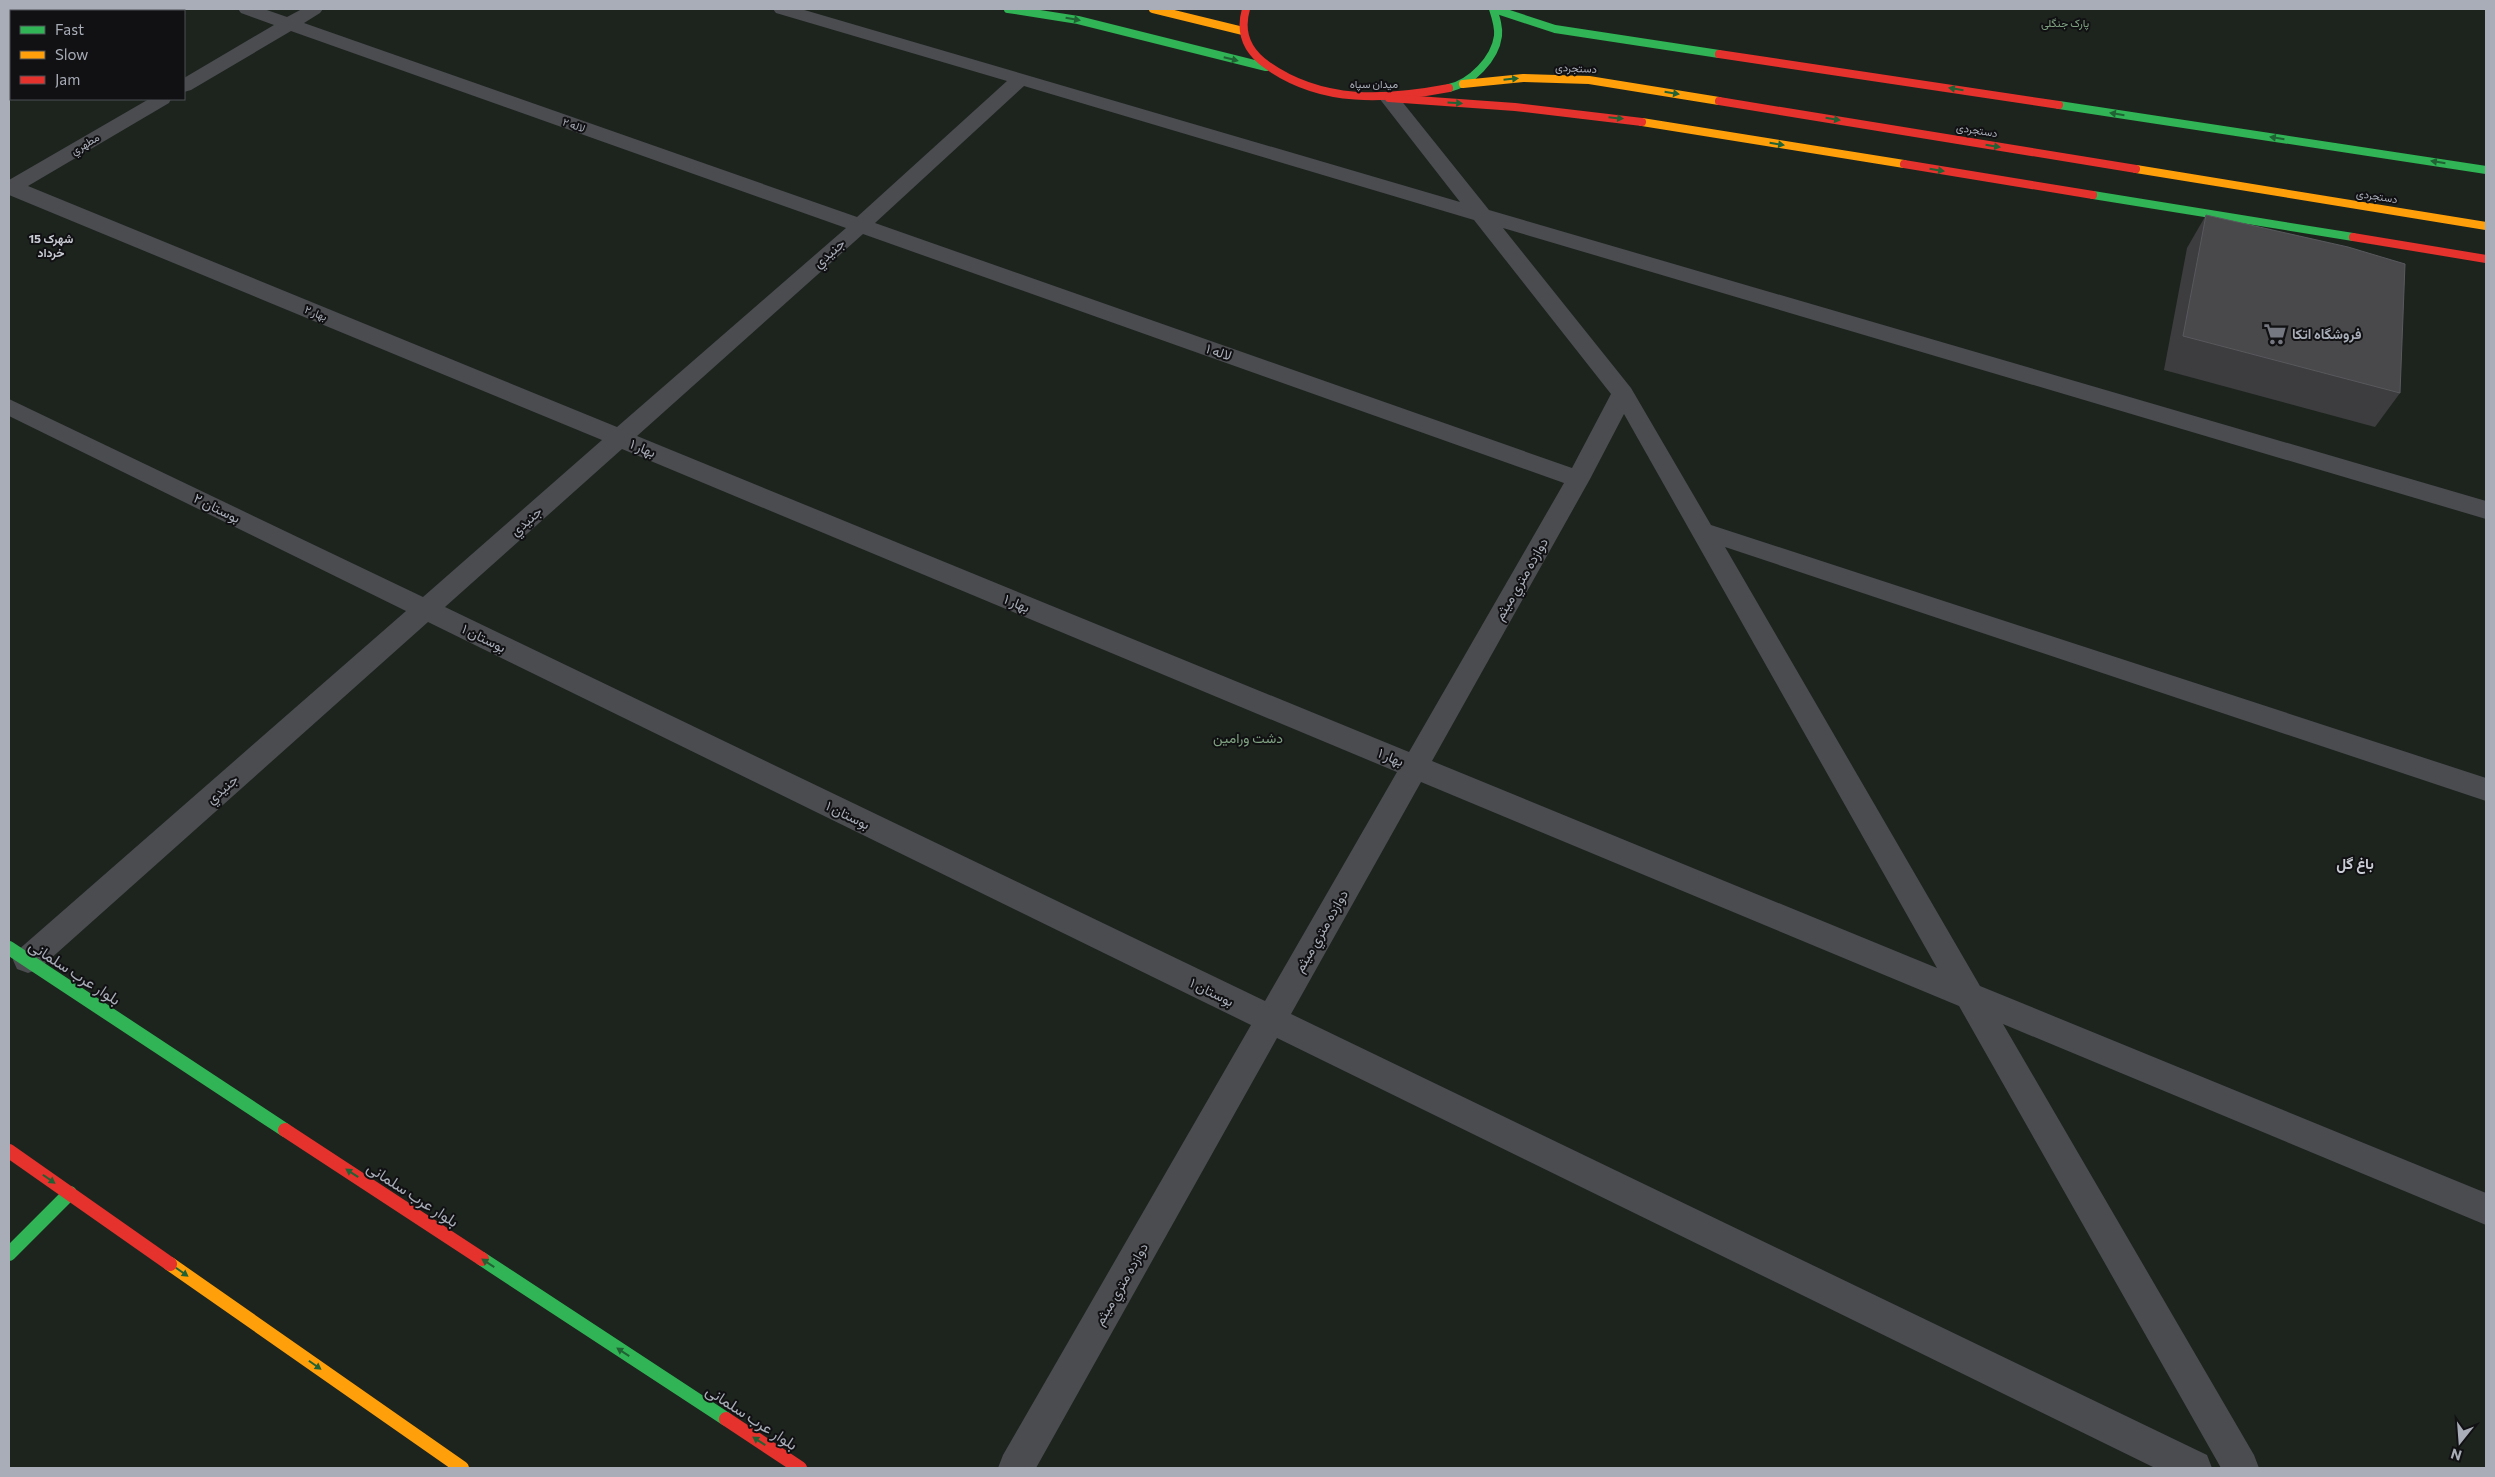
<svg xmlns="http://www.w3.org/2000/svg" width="2495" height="1477" viewBox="0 0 2495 1477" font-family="Commissioner,Vazirmatn,sans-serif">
  <rect width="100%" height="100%" fill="#171717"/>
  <path fill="#1d241e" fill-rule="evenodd" d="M9,9h2477v1459h-2477zM11,11h173v88h-173z"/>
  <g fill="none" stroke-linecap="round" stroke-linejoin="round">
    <path fill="#4b4c50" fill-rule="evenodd" d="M238,9h26l23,8 15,-8h21l-3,4 -16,10 553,194 150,-136 -231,-68 -3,-4h28l659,193 -81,-104 3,-4h14l93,116 997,291v18l-983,-291 128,160 80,137 775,253v23l-761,-254 255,439 506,207v32l-483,-201 251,431 5,13h-38l-262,-462 -538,-224 -130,232 916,441 5,13h-57l-878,-430 -241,430h-38l5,-13 248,-430 -823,-403 -389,347 -11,4 -11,-4 -4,-9 4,-9 389,-340 -397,-195v-17l414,198 179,-157 -593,-245v-15l140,-81h22l-2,4 -141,83 589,241 229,-199 -555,-197 -100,59 -7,2v-14l90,-53 -33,-12zM1024,86l450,134 137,174 -39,74 -697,-245zM863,234l701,249 -155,269 -772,-316zM1624,414l313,554 -505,-207 158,-282zM622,449l775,323 -132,229 -820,-394z"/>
    <g stroke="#30b455" stroke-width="8">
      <path d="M1008,9l70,11 188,47"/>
      <path d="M1494,9l61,20 164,25"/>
      <path d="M1449,88c22,-5 46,-29 49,-52 1,-9 -2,-18 -5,-27"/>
      <path d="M2059,105l427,65"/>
      <path d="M2093,195l260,42"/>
    </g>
    <g stroke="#30b455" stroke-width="14">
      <path d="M9,948l276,182"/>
      <path d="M9,1254l61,-61"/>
      <path d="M482,1259l244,160"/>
    </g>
    <g stroke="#ff9f0a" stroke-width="8">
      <path d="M1153,9l90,22"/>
      <path d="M1463,84l60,-6 66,2 130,21"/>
      <path d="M1642,122l262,42"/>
      <path d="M2136,169l350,57"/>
    </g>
    <path stroke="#ff9f0a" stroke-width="14" d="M170,1264l292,204"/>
    <g stroke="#e5322d" stroke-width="8">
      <path d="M1246,9c-7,24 1,42 21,56 55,39 119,35 182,23"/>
      <path d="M1719,54l340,51"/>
      <path d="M1389,98l126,9 127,15"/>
      <path d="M1719,101l417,68"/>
      <path d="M1904,164l189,31"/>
      <path d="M2353,237l133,22"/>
    </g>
    <g stroke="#e5322d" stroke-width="14">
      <path d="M285,1130l197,129"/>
      <path d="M9,1151l161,113"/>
      <path d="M726,1419l74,49"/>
    </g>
  </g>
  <path fill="#3d3d3f" d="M2206,215l194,178 -25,34 -211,-57 23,-122z"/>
  <path fill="#49494c" stroke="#58595d" d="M2206,215l142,32 57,17 -5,129 -217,-57z"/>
  <defs><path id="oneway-solid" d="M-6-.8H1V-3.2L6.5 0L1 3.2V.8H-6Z" transform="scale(1.25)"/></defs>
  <g fill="#206234">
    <use href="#oneway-solid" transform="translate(1073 19) rotate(10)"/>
    <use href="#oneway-solid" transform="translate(1231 59) rotate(14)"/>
    <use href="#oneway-solid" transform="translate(1511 79) rotate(-6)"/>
    <use href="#oneway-solid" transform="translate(1956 89) rotate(-171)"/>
    <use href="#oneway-solid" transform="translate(1672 93) rotate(9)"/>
    <use href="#oneway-solid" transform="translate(1455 103) rotate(4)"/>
    <use href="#oneway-solid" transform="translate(2117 114) rotate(-171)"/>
    <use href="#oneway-solid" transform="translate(1616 118) rotate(6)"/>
    <use href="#oneway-solid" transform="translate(1833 119) rotate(9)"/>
    <use href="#oneway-solid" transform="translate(2277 138) rotate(-171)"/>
    <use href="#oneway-solid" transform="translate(1777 144) rotate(9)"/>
    <use href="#oneway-solid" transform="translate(1993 146) rotate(9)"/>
    <use href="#oneway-solid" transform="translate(2438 162) rotate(-171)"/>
    <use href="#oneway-solid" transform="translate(1937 170) rotate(9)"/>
    <use href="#oneway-solid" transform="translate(352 1173) rotate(-147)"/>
    <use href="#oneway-solid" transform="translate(49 1179) rotate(35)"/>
    <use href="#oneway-solid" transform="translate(488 1263) rotate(-147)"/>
    <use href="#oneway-solid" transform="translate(182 1272) rotate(35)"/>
    <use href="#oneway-solid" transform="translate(623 1352) rotate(-147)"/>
    <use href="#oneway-solid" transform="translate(315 1365) rotate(35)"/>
    <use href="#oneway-solid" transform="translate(759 1441) rotate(-147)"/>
  </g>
  <defs>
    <symbol id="supermarket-bare" viewBox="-9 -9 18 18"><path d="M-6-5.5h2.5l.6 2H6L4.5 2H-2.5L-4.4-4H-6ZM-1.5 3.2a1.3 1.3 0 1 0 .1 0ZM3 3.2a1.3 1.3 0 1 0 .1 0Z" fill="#757880" stroke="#111113" stroke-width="2.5" paint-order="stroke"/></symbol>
  </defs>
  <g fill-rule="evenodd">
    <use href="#supermarket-bare" x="2259" y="318" width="32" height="32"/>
  </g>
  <g text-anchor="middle" stroke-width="4" stroke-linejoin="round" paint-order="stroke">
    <g font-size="11" fill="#7fa381" stroke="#111113">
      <text x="2065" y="27">پارک جنگلی</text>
    </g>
    <g font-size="11" fill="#a8adb8" stroke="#111113">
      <text transform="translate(1576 68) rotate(3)" y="4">دستجردی</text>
      <text x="1374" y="88">میدان سپاه</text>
      <text transform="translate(574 125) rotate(19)" y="4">لاله ۲</text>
      <text transform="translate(1977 130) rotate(9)" y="4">دستجردی</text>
      <text transform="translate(85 144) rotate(-31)" y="4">مطهري</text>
      <text transform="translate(2377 196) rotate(9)" y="4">دستجردی</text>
      <text transform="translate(316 313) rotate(22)" y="4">بهار ۲</text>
    </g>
    <g font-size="12" font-weight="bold" fill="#c9ccd4" stroke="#111113">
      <text x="51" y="243">شهرک 15<tspan x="51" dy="14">خرداد</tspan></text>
    </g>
    <g font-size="14" fill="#a8adb8" stroke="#111113">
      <text transform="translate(829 253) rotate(-41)" y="5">جنيدي</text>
      <text transform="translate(1219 352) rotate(19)" y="5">لاله ۱</text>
      <text transform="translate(643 448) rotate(22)" y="5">بهار ۱</text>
      <text transform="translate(217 508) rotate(26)" y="5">بوستان ۲</text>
      <text transform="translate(526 521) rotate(-41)" y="5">جنيدي</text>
      <text transform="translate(1521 579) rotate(-60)" y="5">دوازده متري میثم</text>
      <text transform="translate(1017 603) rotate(22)" y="5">بهار ۱</text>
      <text transform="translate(484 638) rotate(26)" y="5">بوستان ۱</text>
      <text transform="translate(1391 757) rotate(22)" y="5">بهار ۱</text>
      <text transform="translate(222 789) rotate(-41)" y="5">جنيدي</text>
      <text transform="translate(848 815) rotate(26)" y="5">بوستان ۱</text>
      <text transform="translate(1321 931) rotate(-60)" y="5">دوازده متري میثم</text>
      <text transform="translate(1212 992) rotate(26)" y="5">بوستان ۱</text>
      <text transform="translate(1121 1284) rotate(-60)" y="5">دوازده متري میثم</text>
    </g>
    <g font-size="14" font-weight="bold" fill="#a8adb8" stroke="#111113" text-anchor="start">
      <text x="2292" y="339">فروشگاه اتکا</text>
    </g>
    <g font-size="14" fill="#7fa381" stroke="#111113">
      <text x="1248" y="743">دشت ورامین</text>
    </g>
    <g font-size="15" font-weight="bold" fill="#c9ccd4" stroke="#111113">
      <text x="2355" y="869">باغ گل</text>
    </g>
    <g font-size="16" fill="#a8adb8" stroke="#111113">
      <text transform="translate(75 972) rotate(33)" y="6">بلوار عرب سلمانی</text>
      <text transform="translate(413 1194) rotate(33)" y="6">بلوار عرب سلمانی</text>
      <text transform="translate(752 1417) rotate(33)" y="6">بلوار عرب سلمانی</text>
    </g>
  </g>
  <rect width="2495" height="1477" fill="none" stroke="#a8adb8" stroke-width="20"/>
  <rect x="10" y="10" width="175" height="90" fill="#111113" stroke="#4d4f55"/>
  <rect x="20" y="26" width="25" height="8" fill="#30b455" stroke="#4d4f55"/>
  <text x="55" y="35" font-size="15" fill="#a8adb8">Fast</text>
  <rect x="20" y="51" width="25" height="8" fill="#ff9f0a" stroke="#4d4f55"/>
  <text x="55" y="60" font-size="15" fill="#a8adb8">Slow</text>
  <rect x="20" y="76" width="25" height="8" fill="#e5322d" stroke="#4d4f55"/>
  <text x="55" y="85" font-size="15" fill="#a8adb8">Jam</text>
  <g transform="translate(2460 1442) rotate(197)" stroke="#111113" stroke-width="4" paint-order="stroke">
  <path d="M0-4L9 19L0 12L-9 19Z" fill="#a8adb8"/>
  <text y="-8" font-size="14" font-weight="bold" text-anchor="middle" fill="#a8adb8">N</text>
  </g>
</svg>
